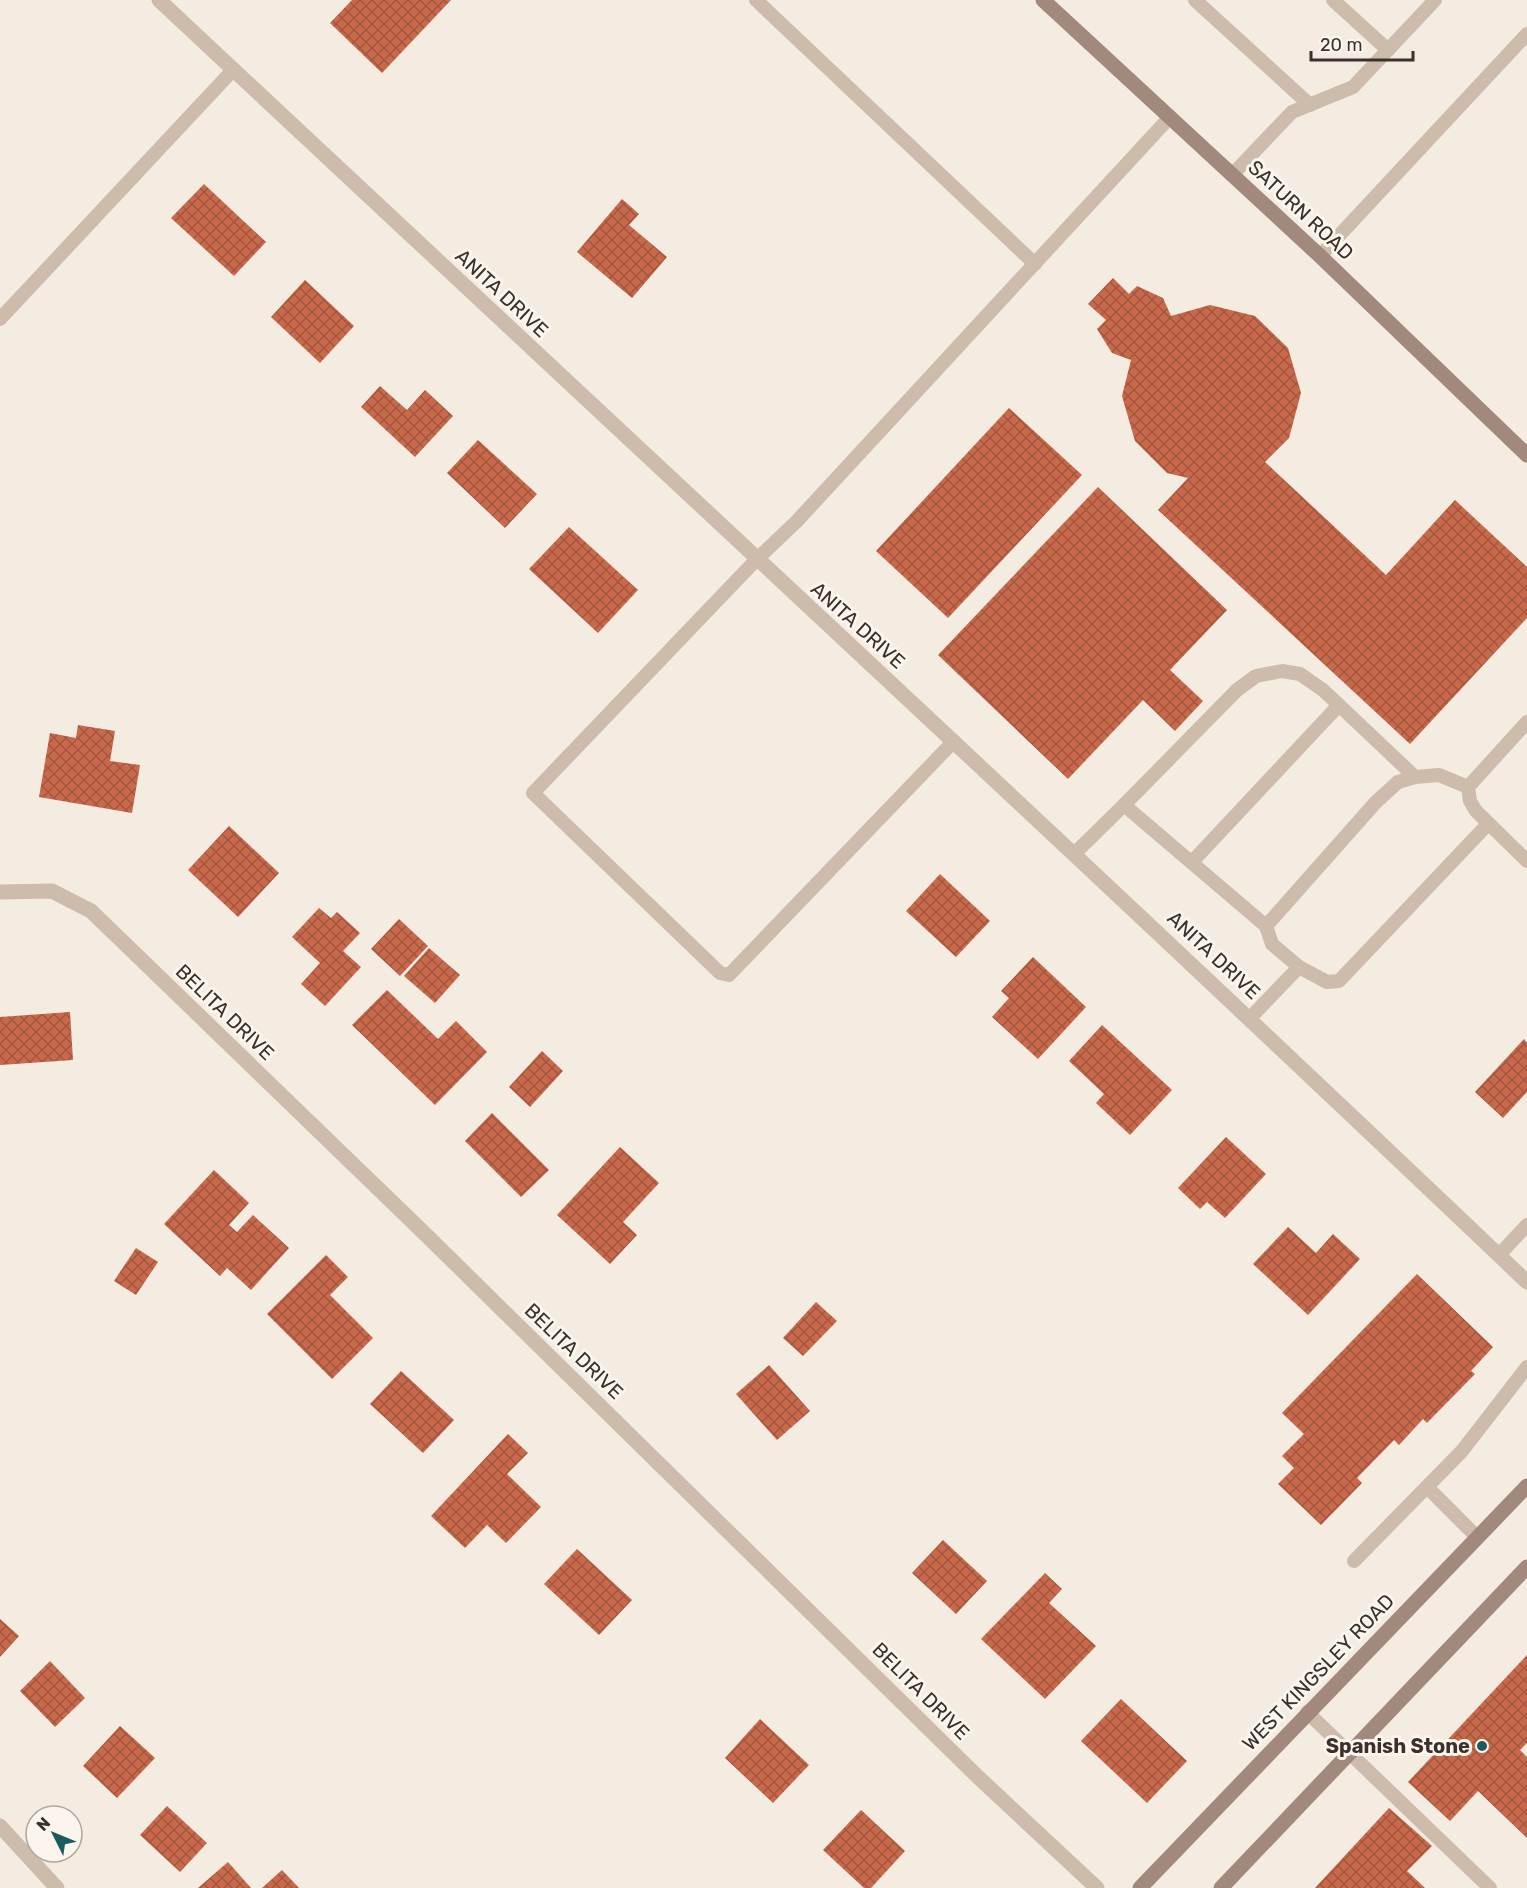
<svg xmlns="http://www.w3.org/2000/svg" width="1527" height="1888" viewBox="0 0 1527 1888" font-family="Rubik,sans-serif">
  <defs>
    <pattern id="building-cross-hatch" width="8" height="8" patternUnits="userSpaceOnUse" patternTransform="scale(1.5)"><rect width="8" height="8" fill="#c8694b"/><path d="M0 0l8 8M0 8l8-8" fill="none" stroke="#a4573f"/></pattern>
  </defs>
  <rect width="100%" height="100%" fill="#f4ebe1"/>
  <g fill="url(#building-cross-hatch)">
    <path d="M352,0h99l-69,73 -52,-50z"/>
    <path d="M204,184l62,58 -32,34 -63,-58z"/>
    <path d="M622,199l17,15 -10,11 38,32 -35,41 -55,-46z"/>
    <path d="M1113,278l16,16 8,-8 26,12 8,18 39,-11 45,11 33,32 13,45 -12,45 -24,24 121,113 69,-75 72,67v51l-117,126 -252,-234 30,-32 -21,-5 -32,-32 -13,-45 9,-36 -19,-7 -15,-24 9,-9 -18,-16z"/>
    <path d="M305,280l49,46 -34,37 -49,-46z"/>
    <path d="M380,386l27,24 18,-20 28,26 -38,41 -54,-50z"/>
    <path d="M1009,408l73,67 -134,143 -72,-67z"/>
    <path d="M478,440l59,54 -32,34 -58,-55z"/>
    <path d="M1098,487l129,123 -57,60 33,31 -28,30 -32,-31 -75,79 -130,-124z"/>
    <path d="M569,527l69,63 -40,43 -69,-64z"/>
    <path d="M78,725l37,6 -5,30 30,4 -8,48 -93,-16 11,-64 26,5z"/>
    <path d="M229,826l50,47 -41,44 -50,-47z"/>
    <path d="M940,874l50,47 -34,36 -50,-46z"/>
    <path d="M319,908l12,10 6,-6 23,21 -17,18 18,16 -36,39 -24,-22 19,-21 -28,-26z"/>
    <path d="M399,919l29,27 -28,30 -29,-27z"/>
    <path d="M429,948l31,27 -25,28 -31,-27z"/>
    <path d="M1033,957l53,50 -48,52 -46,-42 17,-19 -8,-7z"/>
    <path d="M387,990l51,49 18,-18 31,31 -52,53 -83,-80z"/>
    <path d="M70,1012l3,48 -73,5v-48z"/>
    <path d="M1102,1025l70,65 -42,45 -34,-32 8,-9 -35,-33z"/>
    <path d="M1524,1039l3,4v49l-24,26 -28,-26z"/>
    <path d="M542,1051l21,20 -33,36 -21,-20z"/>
    <path d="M492,1113l57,57 -28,27 -56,-56z"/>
    <path d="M1226,1137l40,37 -41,44 -18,-16 -7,7 -22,-21z"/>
    <path d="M620,1147l39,36 -36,39 14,13 -27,29 -53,-49z"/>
    <path d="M214,1170l35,33 -20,22 8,7 16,-17 36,33 -38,42 -24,-22 -7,8 -56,-52z"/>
    <path d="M1288,1227l28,26 17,-19 27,25 -52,56 -55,-51z"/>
    <path d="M136,1248l22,14 -22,33 -22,-14z"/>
    <path d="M326,1255l22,22 -18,18 43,43 -41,41 -65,-65z"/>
    <path d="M1417,1274l76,73 -22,24 4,3 -48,49 -4,-4 -24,26 -5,-5 -37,38 5,5 -41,42 -43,-41 16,-16 -12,-12 22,-22 -22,-21z"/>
    <path d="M816,1302l21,19 -34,35 -20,-18z"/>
    <path d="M769,1365l41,46 -33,29 -41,-46z"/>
    <path d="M401,1371l53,49 -31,33 -53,-49z"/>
    <path d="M508,1434l20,19 -21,21 34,33 -35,36 -19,-18 -22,23 -34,-32z"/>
    <path d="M943,1540l44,41 -31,33 -44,-41z"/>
    <path d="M577,1549l55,51 -33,35 -55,-51z"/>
    <path d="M1045,1573l17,16 -13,14 47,43 -51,53 -64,-60z"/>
    <path d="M0,1619l19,17 -19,21z"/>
    <path d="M1527,1655v88l-7,7 7,7v81l-49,-47 -28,30 -42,-39z"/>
    <path d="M50,1661l35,37 -30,29 -35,-36z"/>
    <path d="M1121,1699l66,62 -40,42 -66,-62z"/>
    <path d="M760,1719l49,46 -36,38 -48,-45z"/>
    <path d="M120,1726l35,32 -38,40 -34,-32z"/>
    <path d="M167,1806l40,37 -27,29 -40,-37z"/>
    <path d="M1389,1808l43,38 -25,25 18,17h-110z"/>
    <path d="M861,1810l44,41 -34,37h-7l-41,-38z"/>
    <path d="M228,1862l23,26h-53z"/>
    <path d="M282,1870l17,18h-37z"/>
  </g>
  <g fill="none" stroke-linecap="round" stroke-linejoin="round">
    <g stroke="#cdbbac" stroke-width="14">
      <path d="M756,0l279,264"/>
      <path d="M1195,0l115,105"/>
      <path d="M1333,0l55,50"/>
      <path d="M1232,175l60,-63 61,-25 82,-87"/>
      <path d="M1320,256l207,-222"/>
      <path d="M0,319l233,-249"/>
      <path d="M1527,722l-59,65 2,14 6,10 51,50"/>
      <path d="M954,741l-225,234 -9,-2 -187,-180 223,-233 41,-39 373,-404"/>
      <path d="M1124,805l113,-115 19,-14 26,-5 18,3 23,16 92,87"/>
      <path d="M1074,854l50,-49 142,121"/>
      <path d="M1192,862l147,-157"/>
      <path d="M1299,967l-27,-23 -6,-18 110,-124 22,-20 17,-5 24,-2 29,12"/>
      <path d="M1251,1017l48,-50 28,15 12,-1 148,-156"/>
      <path d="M1499,1255l28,-30"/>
      <path d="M1427,1487l50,50"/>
      <path d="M1354,1561l108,-110 65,-84"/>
      <path d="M1307,1712l183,176"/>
    </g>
    <g stroke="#cdbbac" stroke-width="15">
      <path d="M159,0c456,427 915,851 1368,1282"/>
      <path d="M0,892l52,-1 39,20 330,319 557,547 119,111"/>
      <path d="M0,1826l57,62"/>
    </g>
    <g stroke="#a18a7d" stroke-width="15">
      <path d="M1043,0l277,256 207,199"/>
      <path d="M1140,1888l387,-402"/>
      <path d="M1221,1888l306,-321"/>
    </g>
  </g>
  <circle fill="#1f5a5e" stroke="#fbf5ee" stroke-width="2" cx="1482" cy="1746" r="6"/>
  <g text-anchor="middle" stroke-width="6" stroke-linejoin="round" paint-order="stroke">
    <g font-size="20" fill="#3b302b" stroke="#fbf5ee">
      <text transform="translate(1301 210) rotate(43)" y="7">SATURN ROAD</text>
      <text transform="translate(502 293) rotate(43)" y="7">ANITA DRIVE</text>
      <text transform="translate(858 625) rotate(42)" y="7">ANITA DRIVE</text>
      <text transform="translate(1214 955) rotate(43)" y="7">ANITA DRIVE</text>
      <text transform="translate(225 1012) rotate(44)" y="7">BELITA DRIVE</text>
      <text transform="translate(574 1351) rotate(44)" y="7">BELITA DRIVE</text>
      <text transform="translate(1318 1672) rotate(-46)" y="7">WEST KINGSLEY ROAD</text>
      <text transform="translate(921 1691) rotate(45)" y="7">BELITA DRIVE</text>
    </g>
    <g font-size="20" font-weight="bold" fill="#3b302b" stroke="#fbf5ee" text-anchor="end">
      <text x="1470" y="1753">Spanish Stone</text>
    </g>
  </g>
  <g transform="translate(54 1834) rotate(313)"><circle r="28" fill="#fbf5ee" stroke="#aea6a0" stroke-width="1.5"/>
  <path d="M0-4.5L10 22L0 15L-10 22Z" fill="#1f5a5e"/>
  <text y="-9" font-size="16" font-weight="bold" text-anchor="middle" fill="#3b302b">N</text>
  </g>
  <path d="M1311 51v9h102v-9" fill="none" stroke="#3b302b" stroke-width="3"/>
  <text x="1320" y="51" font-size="18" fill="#3b302b" stroke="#fbf5ee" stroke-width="4.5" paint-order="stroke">20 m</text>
</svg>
